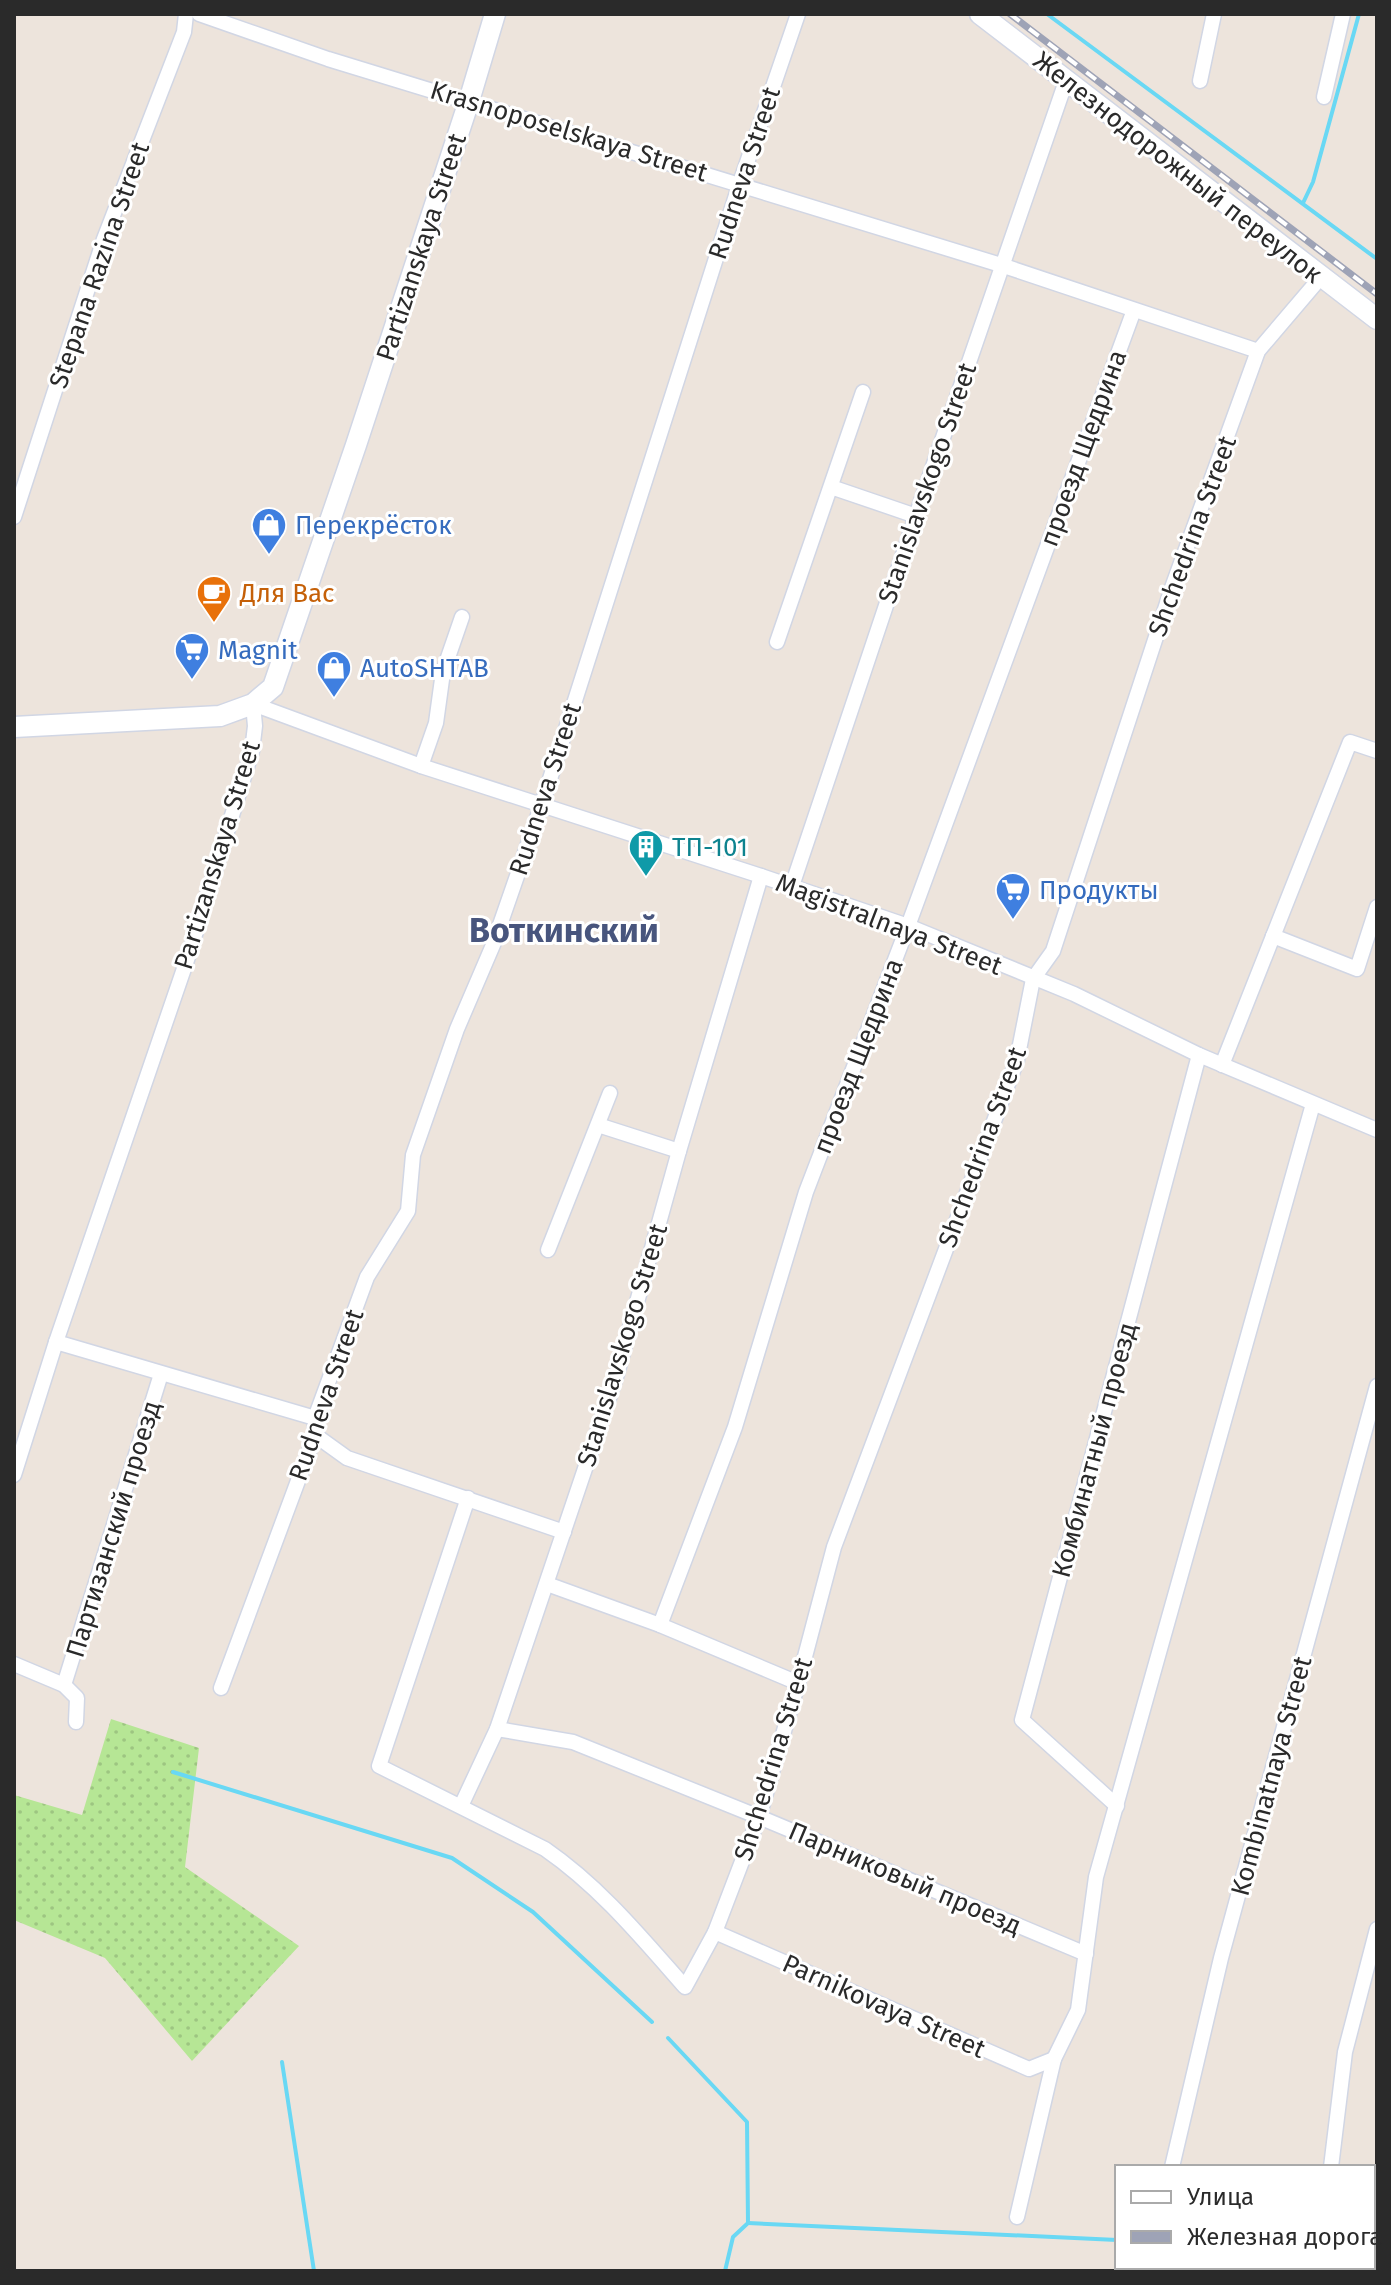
<svg xmlns="http://www.w3.org/2000/svg" width="1391" height="2285" viewBox="0 0 1391 2285" font-family="'Fira Sans',sans-serif">
  <defs>
    <pattern id="grass-dots" width="8" height="8" patternUnits="userSpaceOnUse" patternTransform="scale(2)"><rect width="8" height="8" fill="#b6e695"/><path d="M2 2h.1M6 6h.1" fill="none" stroke="#9dc581" stroke-width="1.8" stroke-linecap="round"/></pattern>
  </defs>
  <rect width="100%" height="100%" fill="#ede4dc"/>
  <path fill="url(#grass-dots)" d="M111,1719l88,29 -14,119 114,79 -107,115 -87,-103 -91,-38v-125l68,20z"/>
  <g fill="none" stroke-linecap="round" stroke-linejoin="round">
    <g stroke="#69d8f4" stroke-width="4">
      <path d="M1047,14l330,245"/>
      <path d="M1303,203l10,-21 46,-168"/>
      <path d="M173,1772l279,86 81,54 119,110"/>
      <path d="M668,2038l79,84 1,101 -15,14 -8,34"/>
      <path d="M282,2062l32,209"/>
      <path d="M748,2223l369,17"/>
      <path d="M1370,2267l7,3"/>
    </g>
    <defs>
      <g id="street">
        <path d="M199,14l129,45 673,206 257,86"/>
        <path d="M1200,81l14,-67"/>
        <path d="M1324,97l19,-83"/>
        <path d="M831,487l85,29"/>
        <path d="M14,517l90,-278 80,-207 2,-18"/>
        <path d="M777,642l86,-250"/>
        <path d="M421,766l15,-43 7,-51 19,-55"/>
        <path d="M792,886l124,-370 150,-435"/>
        <path d="M1273,936l84,33 20,-62"/>
        <path d="M1222,1065l128,-323 27,9"/>
        <path d="M598,1125l81,26"/>
        <path d="M548,1250l62,-157"/>
        <path d="M56,1342l259,76"/>
        <path d="M315,1435l32,23 217,74"/>
        <path d="M14,1475l42,-133 133,-388 63,-203 3,-25 -2,-22 168,62 340,110 147,50 166,68 125,61 178,75"/>
        <path d="M468,1498l-89,268 166,83c55,38 96,88 140,138l30,-55 44,-115 39,-134 36,-136 183,-487 16,-81 20,-28 120,-366 85,-234 63,-74"/>
        <path d="M547,1584l113,41 138,58"/>
        <path d="M660,1625l75,-198 71,-235 102,-266 226,-616"/>
        <path d="M14,1664l50,21 13,13 -1,24"/>
        <path d="M64,1685l97,-311"/>
        <path d="M221,1688l94,-253v-17l52,-141 41,-66 5,-56 44,-126 36,-84 49,-141 198,-621 58,-169"/>
        <path d="M497,1729l76,13 186,75 327,137"/>
        <path d="M461,1806l36,-77 120,-355 62,-223 82,-275"/>
        <path d="M1117,1806l-95,-86 177,-665"/>
        <path d="M715,1932l314,137 25,-10"/>
        <path d="M1172,2167l49,-209 156,-572"/>
        <path d="M1331,2167l14,-115 32,-123"/>
        <path d="M1017,2217l37,-158 24,-49 18,-133 217,-773"/>
      </g>
      <g id="secondary">
        <path d="M980,14l397,305"/>
        <path d="M14,727l206,-11 33,-12 20,-17 83,-242 113,-344 26,-87"/>
      </g>
    </defs>
    <use href="#street" stroke="#d1d6e4" stroke-width="17"/>
    <use href="#secondary" stroke="#d1d6e4" stroke-width="23"/>
    <use href="#street" stroke="#fff" stroke-width="14"/>
    <use href="#secondary" stroke="#fff" stroke-width="20"/>
    <defs>
      <path id="rail" d="M1010,14l367,280"/>
    </defs>
    <use href="#rail" stroke="#9ea3b6" stroke-width="7"/>
    <use href="#rail" stroke="#fff" stroke-width="4" stroke-dasharray="12" stroke-linecap="butt"/>
  </g>
  <defs>
    <symbol id="shop-pin" viewBox="-11 -11 22 30"><path d="M0 17L-7.5 6A9.5 9.5 0 1 1 7.5 6Z" fill="#3f7fe0" stroke="#fff"/><path d="M-5-2.5h2.3a2.7 3.5 0 0 1 5.4 0H5L5.5 6h-11ZM-1.5-2.5h3a1.5 2.3 0 0 0-3 0Z" fill="#fff"/></symbol>
    <symbol id="cafe-pin" viewBox="-11 -11 22 30"><path d="M0 17L-7.5 6A9.5 9.5 0 1 1 7.5 6Z" fill="#e8710a" stroke="#fff"/><path d="M-5.5-4.5H6V0H3Q3 3.5 0 3.5H-2.5Q-5.5 3.5-5.5 0ZM3-3.2v2h1.7v-2ZM-6 4.5H4V6H-6Z" fill="#fff"/></symbol>
    <symbol id="supermarket-pin" viewBox="-11 -11 22 30"><path d="M0 17L-7.5 6A9.5 9.5 0 1 1 7.5 6Z" fill="#3f7fe0" stroke="#fff"/><path d="M-6-5.5h2.5l.6 2H6L4.5 2H-2.5L-4.4-4H-6ZM-1.5 3.2a1.3 1.3 0 1 0 .1 0ZM3 3.2a1.3 1.3 0 1 0 .1 0Z" fill="#fff"/></symbol>
    <symbol id="building-pin" viewBox="-11 -11 22 30"><path d="M0 17L-7.5 6A9.5 9.5 0 1 1 7.5 6Z" fill="#0f9aa8" stroke="#fff"/><path d="M-4-6H4V6H1V3H-1V6H-4ZM-2.5-4.3h1.7v1.8h-1.7ZM.8-4.3h1.7v1.8H.8ZM-2.5-1h1.7V.8h-1.7ZM.8-1h1.7V.8H.8Z" fill="#fff"/></symbol>
  </defs>
  <g fill-rule="evenodd">
    <use href="#shop-pin" x="249" y="505" width="40" height="54"/>
    <use href="#cafe-pin" x="194" y="573" width="40" height="54"/>
    <use href="#supermarket-pin" x="172" y="630" width="40" height="54"/>
    <use href="#shop-pin" x="314" y="648" width="40" height="54"/>
    <use href="#building-pin" x="626" y="827" width="40" height="54"/>
    <use href="#supermarket-pin" x="993" y="870" width="40" height="54"/>
  </g>
  <g text-anchor="middle" stroke-width="6" stroke-linejoin="round" paint-order="stroke">
    <g font-size="26" fill="#2a2a2a" stroke="#fff">
      <text transform="translate(569 131) rotate(17)" y="9">Krasnoposelskaya Street</text>
      <text transform="translate(1178 167) rotate(38)" y="9">Железнодорожный переулок</text>
      <text transform="translate(744 173) rotate(-72)" y="9">Rudneva Street</text>
      <text transform="translate(421 247) rotate(-72)" y="9">Partizanskaya Street</text>
      <text transform="translate(99 265) rotate(-71)" y="9">Stepana Razina Street</text>
      <text transform="translate(1083 448) rotate(-70)" y="9">проезд Щедрина</text>
      <text transform="translate(927 483) rotate(-71)" y="9">Stanislavskogo Street</text>
      <text transform="translate(1192 536) rotate(-70)" y="9">Shchedrina Street</text>
      <text transform="translate(545 789) rotate(-72)" y="9">Rudneva Street</text>
      <text transform="translate(217 855) rotate(-73)" y="9">Partizanskaya Street</text>
      <text transform="translate(889 924) rotate(21)" y="9">Magistralnaya Street</text>
      <text transform="translate(858 1056) rotate(-69)" y="9">проезд Щедрина</text>
      <text transform="translate(982 1147) rotate(-70)" y="9">Shchedrina Street</text>
      <text transform="translate(622 1345) rotate(-73)" y="9">Stanislavskogo Street</text>
      <text transform="translate(326 1395) rotate(-71)" y="9">Rudneva Street</text>
      <text transform="translate(1094 1450) rotate(-75)" y="9">Комбинатный проезд</text>
      <text transform="translate(113 1529) rotate(-73)" y="9">Партизанский проезд</text>
      <text transform="translate(773 1759) rotate(-73)" y="9">Shchedrina Street</text>
      <text transform="translate(1271 1776) rotate(-75)" y="9">Kombinatnaya Street</text>
      <text transform="translate(905 1878) rotate(23)" y="9">Парниковый проезд</text>
      <text transform="translate(884 2006) rotate(24)" y="9">Parnikovaya Street</text>
    </g>
    <g font-size="26" fill="#366cbe" stroke="#fff" text-anchor="start">
      <text x="295" y="534">Перекрёсток</text>
      <text x="218" y="659">Magnit</text>
      <text x="360" y="677">AutoSHTAB</text>
      <text x="1039" y="899">Продукты</text>
    </g>
    <g font-size="26" fill="#c56008" stroke="#fff" text-anchor="start">
      <text x="240" y="602">Для Вас</text>
    </g>
    <g font-size="26" fill="#0d838f" stroke="#fff" text-anchor="start">
      <text x="672" y="856">ТП-101</text>
    </g>
    <g font-size="34" font-weight="bold" fill="#48557d" stroke="#fff">
      <text x="564" y="942">Воткинский</text>
    </g>
  </g>
  <rect width="1391" height="2285" fill="none" stroke="#2a2a2a" stroke-width="32"/>
  <rect x="1115" y="2165" width="260" height="104" fill="#ffffff" stroke="#aaaaaa" stroke-width="2"/>
  <rect x="1131" y="2191" width="40" height="12" fill="#ffffff" stroke="#aaaaaa" stroke-width="2"/>
  <text x="1187" y="2205" font-size="24" fill="#2a2a2a">Улица</text>
  <rect x="1131" y="2231" width="40" height="12" fill="#9ea3b6" stroke="#aaaaaa" stroke-width="2"/>
  <text x="1187" y="2245" font-size="24" fill="#2a2a2a">Железная дорога</text>
</svg>
